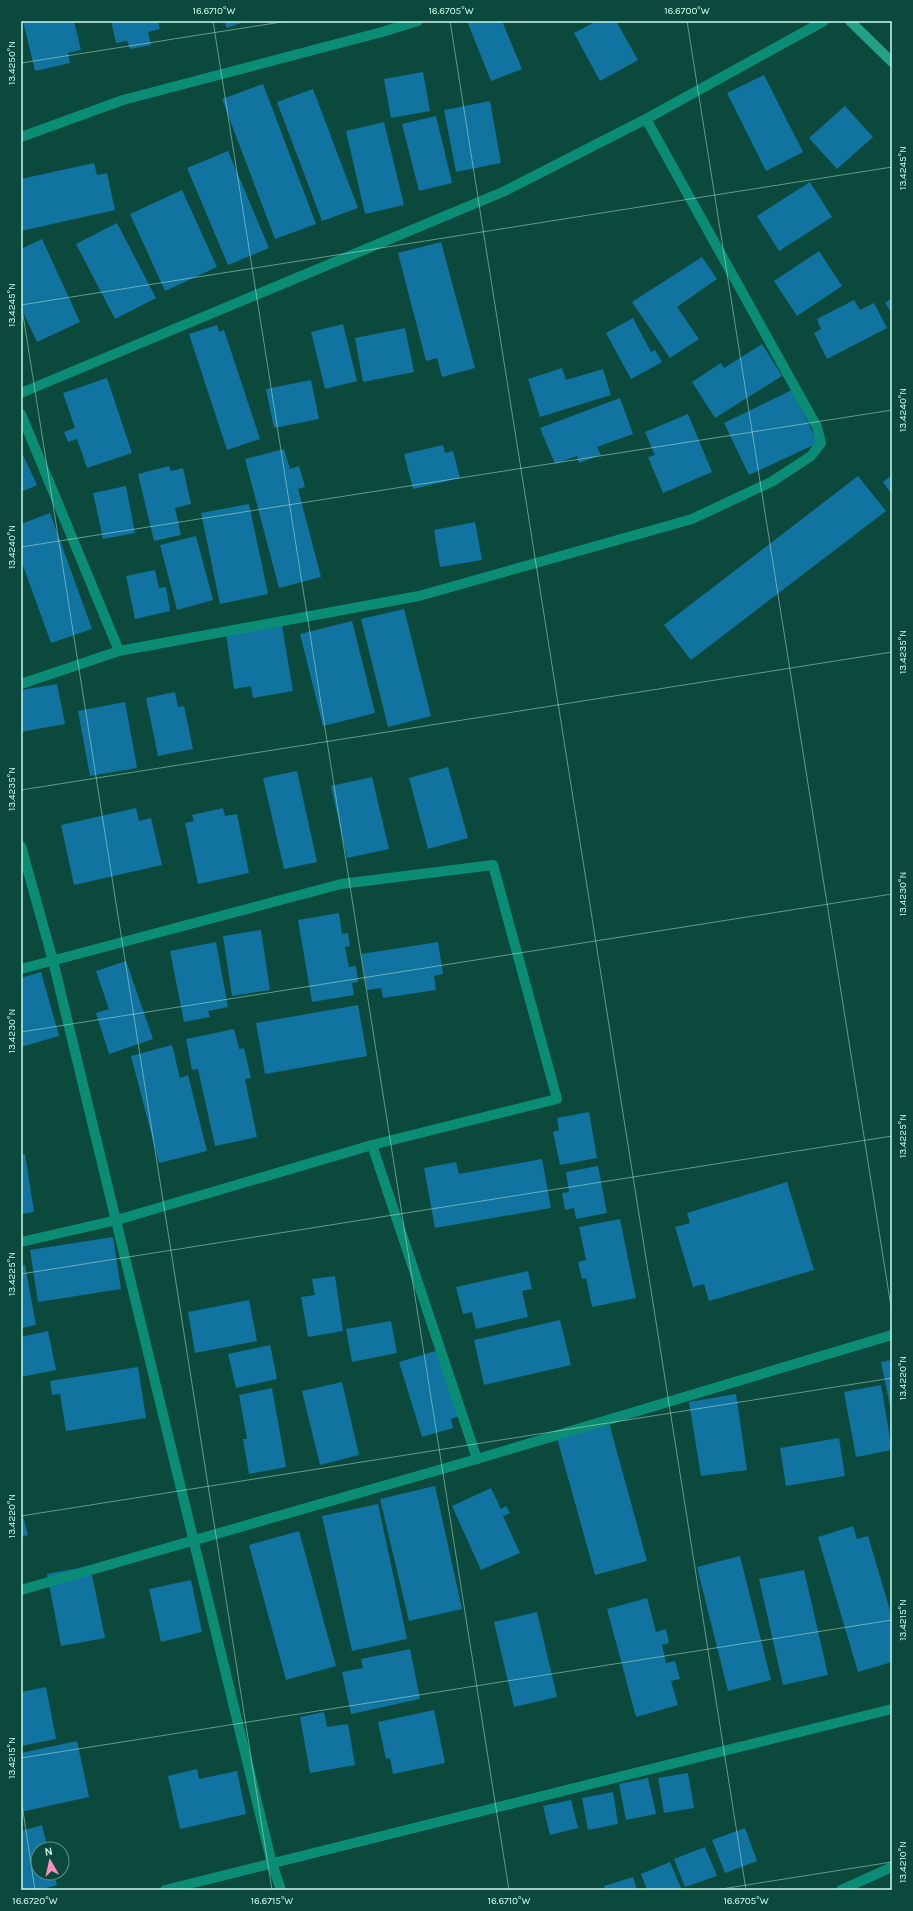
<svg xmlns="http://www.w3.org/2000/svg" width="913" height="1911" viewBox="0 0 913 1911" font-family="Karla,sans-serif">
  <rect width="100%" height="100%" fill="#0b493c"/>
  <g fill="#11739f">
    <path d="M23,21h51l7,29 -13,3 2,10 -35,8z"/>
    <path d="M111,21h47l2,8 -12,3 3,13 -21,4 -3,-8 -11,2z"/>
    <path d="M224,21h22l-19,7z"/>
    <path d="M467,21h35l20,48 -31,12z"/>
    <path d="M597,21h19l22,39 -38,21 -26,-48z"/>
    <path d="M423,72l7,39 -39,7 -7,-39z"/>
    <path d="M764,75l39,77 -37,19 -39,-78z"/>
    <path d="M263,84l53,140 -41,15 -53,-140z"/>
    <path d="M313,89l45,119 -36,13 -45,-119z"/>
    <path d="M490,101l11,62 -45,9 -12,-62z"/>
    <path d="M845,106l28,31 -36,32 -28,-31z"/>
    <path d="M436,116l16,67 -33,8 -17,-67z"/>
    <path d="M384,122l20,83 -39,9 -19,-83z"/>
    <path d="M228,151l41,97 -41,17 -41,-97z"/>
    <path d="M94,163l3,12 10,-2 8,37 -94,21v-52z"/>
    <path d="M810,182l22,35 -53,34 -22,-35z"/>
    <path d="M182,190l35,77 -52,24 -35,-77z"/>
    <path d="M117,223l39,75 -41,21 -39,-75z"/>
    <path d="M42,239l38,83 -43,20 -16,-34v-59z"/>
    <path d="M441,242l34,126 -33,9 -5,-19 -11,3 -28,-108z"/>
    <path d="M819,251l23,35 -45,30 -23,-35z"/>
    <path d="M702,257l15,22 -40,28 22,32 -29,19 -38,-56z"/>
    <path d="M892,298v15l-7,-10z"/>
    <path d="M854,300l6,10 14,-7 13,25 -60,31 -13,-26 7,-4 -4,-10z"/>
    <path d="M633,318l18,34 4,-2 7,12 -31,17 -25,-46z"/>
    <path d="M343,324l14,57 -32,8 -14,-57z"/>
    <path d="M217,325l2,7 5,-2 36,109 -33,11 -38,-116z"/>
    <path d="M405,328l9,44 -51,10 -8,-44z"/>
    <path d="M762,344l20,32 -67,42 -23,-36 29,-19 3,5z"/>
    <path d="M562,368l4,12 37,-11 8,26 -71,22 -12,-38z"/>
    <path d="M107,378l25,75 -45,15 -10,-29 -9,3 -4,-10 11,-4 -12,-35z"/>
    <path d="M311,380l8,39 -45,9 -8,-39z"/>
    <path d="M792,390l26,53 -69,32 -25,-52z"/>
    <path d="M620,398l13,36 -36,13 4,8 -22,8 -2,-7 -22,8 -15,-36z"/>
    <path d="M688,414l24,58 -49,21 -15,-36 7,-2 -10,-23z"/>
    <path d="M443,445l2,8 8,-2 7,27 -47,11 -9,-35z"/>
    <path d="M284,449l6,20 9,-3 6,21 -7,2 23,88 -42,11 -34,-129z"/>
    <path d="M21,451l16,34 -16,7z"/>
    <path d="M169,466l2,5 12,-3 8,36 -16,4 6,27 -27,6 -16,-67z"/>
    <path d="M892,475v20l-9,-13z"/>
    <path d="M858,476l28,35 -195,149 -27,-35z"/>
    <path d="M126,486l9,47 -32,6 -10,-46z"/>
    <path d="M249,504l19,90 -48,10 -19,-91z"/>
    <path d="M50,513l42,116 -41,14 -30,-83v-36z"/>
    <path d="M475,522l7,38 -42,7 -6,-37z"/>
    <path d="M196,536l17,64 -36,10 -17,-65z"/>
    <path d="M155,570l4,18 7,-1 4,24 -35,8 -9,-43z"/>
    <path d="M404,609l27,107 -43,11 -27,-108z"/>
    <path d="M352,621l23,92 -52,13 -23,-92z"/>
    <path d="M282,626l11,65 -40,7 -2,-12 -17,3 -8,-55z"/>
    <path d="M57,684l8,40 -44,8v-42z"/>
    <path d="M175,692l3,15 6,-1 9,43 -35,7 -12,-58z"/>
    <path d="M125,702l12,66 -47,8 -12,-65z"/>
    <path d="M448,767l20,71 -40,11 -19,-71z"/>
    <path d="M297,771l20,91 -33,7 -21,-91z"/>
    <path d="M372,777l17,72 -42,9 -16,-72z"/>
    <path d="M136,808l3,13 12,-3 11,47 -88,20 -13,-60z"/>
    <path d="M223,808l2,8 12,-2 12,59 -51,11 -13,-61 9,-2 -2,-6z"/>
    <path d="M339,913l3,21 6,-1 2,13 -5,1 4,20 7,-1 2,16 -6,1 2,12 -42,7 -14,-82z"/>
    <path d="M261,930l9,60 -38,6 -9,-60z"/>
    <path d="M216,942l12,65 -20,4 2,6 -26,5 -14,-71z"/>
    <path d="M438,942l5,32 -9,2 2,14 -53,8 -2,-10 -14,2 -6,-36z"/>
    <path d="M126,961l27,78 -44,15 -13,-41 13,-4 -13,-38z"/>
    <path d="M41,972l18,64 -38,11v-69z"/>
    <path d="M358,1005l9,51 -102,18 -9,-51z"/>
    <path d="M234,1029l5,20 5,-1 7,30 -6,1 12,58 -42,9 -17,-77 -6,1 -6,-31z"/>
    <path d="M172,1045l8,33 8,-3 19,76 -48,12 -28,-107z"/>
    <path d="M589,1112l8,46 -37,7 -7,-33 6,-2 -2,-12z"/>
    <path d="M25,1154l9,58 -13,2v-59z"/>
    <path d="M542,1159l9,49 -116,20 -11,-60 32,-6 3,12z"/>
    <path d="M598,1166l9,47 -31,6 -2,-11 -9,2 -3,-17 7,-1 -3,-20z"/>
    <path d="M787,1182l27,88 -105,31 -5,-17 -11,3 -18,-60 15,-4 -3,-10z"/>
    <path d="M620,1219l16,79 -44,9 -6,-29 -4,1 -4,-17 8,-2 -7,-33z"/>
    <path d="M113,1237l8,52 -83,13 -8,-52z"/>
    <path d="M25,1265l11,60 -15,3v-62z"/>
    <path d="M528,1271l4,18 -10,2 6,26 -52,12 -4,-17 -9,2 -7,-27z"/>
    <path d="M335,1276l8,55 -35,6 -7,-40 14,-2 -3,-16z"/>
    <path d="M249,1300l8,41 -62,12 -7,-41z"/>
    <path d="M560,1320l11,45 -87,20 -10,-45z"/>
    <path d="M391,1321l6,32 -45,9 -6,-33z"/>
    <path d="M48,1331l8,39 -35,7v-40z"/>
    <path d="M270,1345l7,34 -41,9 -8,-34z"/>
    <path d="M442,1349l20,66 -11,4 2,9 -31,9 -23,-75z"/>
    <path d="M892,1360v51h-1l-10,-49z"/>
    <path d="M138,1367l8,51 -80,13 -6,-37 -8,1 -2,-14z"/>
    <path d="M342,1382l17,73 -39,10 -18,-74z"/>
    <path d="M881,1385l11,65 -36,7 -12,-65z"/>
    <path d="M272,1388l14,79 -37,7 -6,-35h4l-8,-44z"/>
    <path d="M736,1394l11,76 -46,6 -12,-74z"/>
    <path d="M609,1423l38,138 -52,14 -38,-137z"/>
    <path d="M839,1438l6,38 -59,10 -6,-38z"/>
    <path d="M435,1486l27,123 -53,12 -29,-122z"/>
    <path d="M491,1488l10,21 5,-3 4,7 -7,3 17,37 -39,17 -29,-64z"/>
    <path d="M378,1504l29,135 -55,12 -30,-135z"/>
    <path d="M21,1509l7,26 -7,2z"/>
    <path d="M853,1526l4,13 11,-3 24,81v45l-34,10 -40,-135z"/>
    <path d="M299,1531l37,135 -50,14 -37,-135z"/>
    <path d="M740,1556l31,124 -43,11 -31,-124z"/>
    <path d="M90,1566l15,72 -44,8 -14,-72z"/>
    <path d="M804,1570l24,105 -45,10 -24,-106z"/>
    <path d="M191,1580l11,52 -41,10 -12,-53z"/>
    <path d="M647,1598l9,34 10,-3 3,14 -7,2 4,18 9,-2 5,18 -9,2 7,24 -42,12 -29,-108z"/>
    <path d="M537,1612l20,85 -43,10 -20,-85z"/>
    <path d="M410,1649l10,50 -69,15 -9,-42 21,-4 -2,-9z"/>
    <path d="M46,1687l10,52 -35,7v-54z"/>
    <path d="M434,1710l11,53 -52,11 -3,-16 -4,1 -8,-37z"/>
    <path d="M324,1712l3,15 21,-3 7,41 -45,8 -10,-56z"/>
    <path d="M77,1741l12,56 -68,15v-59z"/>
    <path d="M197,1769l2,10 38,-8 9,43 -66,15 -12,-53z"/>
    <path d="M688,1773l6,35 -30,5 -6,-35z"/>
    <path d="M648,1778l8,36 -30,6 -7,-36z"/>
    <path d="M613,1792l5,32 -30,6 -6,-32z"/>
    <path d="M571,1800l7,28 -28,7 -7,-29z"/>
    <path d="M42,1825l6,24h-10v24h16l3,12 -18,5h-18v-59z"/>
    <path d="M745,1828l12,33 -32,12 -13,-33z"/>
    <path d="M705,1847l12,29 -32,11 -11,-28z"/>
    <path d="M670,1862l12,28h-35l-6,-16z"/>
    <path d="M633,1877l4,13h-32l-1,-4z"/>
  </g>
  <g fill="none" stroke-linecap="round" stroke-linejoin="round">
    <g stroke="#0b8c74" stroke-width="10">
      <path d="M21,137l102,-37 259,-68 36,-11"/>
      <path d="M21,393l484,-202 141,-72 178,-98"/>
      <path d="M21,414l98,237"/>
      <path d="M21,684l98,-33 300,-55 273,-77 81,-38 38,-25 10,-13 -4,-16 -171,-308"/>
      <path d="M21,846l32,115 219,903 9,26"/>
      <path d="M21,969l320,-85 152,-19 64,234 -185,46 -255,75 -96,22"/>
      <path d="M372,1145l105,314"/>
      <path d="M21,1590l456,-131 415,-124"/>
      <path d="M165,1890l727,-181"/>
      <path d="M841,1890l51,-23"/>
    </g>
    <path stroke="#22a187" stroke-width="10" d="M850,21l42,41"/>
  </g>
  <path fill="none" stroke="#ccfced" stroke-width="1" stroke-opacity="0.45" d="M213,21l296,1869M450,21l296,1869M687,21l205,1292M21,63l267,-42M21,302l251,1588M21,305l871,-138M21,547l871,-137M21,790l871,-138M21,1032l871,-138M21,1274l871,-138M21,1516l871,-138M21,1758l871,-138M21,1798l14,92M715,1890l177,-28"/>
  <rect width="913" height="1911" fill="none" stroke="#0b493c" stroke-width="44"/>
  <g transform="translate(50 1861) rotate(351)"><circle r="19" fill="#0b493c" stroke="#589183"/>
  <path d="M0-3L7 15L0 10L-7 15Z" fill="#fe8ebc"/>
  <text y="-6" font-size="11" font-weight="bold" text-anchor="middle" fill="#ccfced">N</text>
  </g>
  <rect x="22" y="22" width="869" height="1867" fill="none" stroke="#ccfced" stroke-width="1.5"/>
  <g font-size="10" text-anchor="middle" fill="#ccfced">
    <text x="214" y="14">16.6710°W</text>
    <text x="451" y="14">16.6705°W</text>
    <text x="687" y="14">16.6700°W</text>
    <text transform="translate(11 63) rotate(-90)" y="4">13.4250°N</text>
    <text transform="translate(902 168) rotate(-90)" y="4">13.4245°N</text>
    <text transform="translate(11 305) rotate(-90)" y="4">13.4245°N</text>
    <text transform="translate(902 410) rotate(-90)" y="4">13.4240°N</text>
    <text transform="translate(11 547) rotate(-90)" y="4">13.4240°N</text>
    <text transform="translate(902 652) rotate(-90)" y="4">13.4235°N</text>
    <text transform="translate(11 789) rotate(-90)" y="4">13.4235°N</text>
    <text transform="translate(902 894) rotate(-90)" y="4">13.4230°N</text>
    <text transform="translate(11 1031) rotate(-90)" y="4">13.4230°N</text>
    <text transform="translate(902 1136) rotate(-90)" y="4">13.4225°N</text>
    <text transform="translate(11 1274) rotate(-90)" y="4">13.4225°N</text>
    <text transform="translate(902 1378) rotate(-90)" y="4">13.4220°N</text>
    <text transform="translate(11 1516) rotate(-90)" y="4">13.4220°N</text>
    <text transform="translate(902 1620) rotate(-90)" y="4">13.4215°N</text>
    <text transform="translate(11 1758) rotate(-90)" y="4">13.4215°N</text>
    <text transform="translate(902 1862) rotate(-90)" y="4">13.4210°N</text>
    <text x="35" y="1904">16.6720°W</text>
    <text x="272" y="1904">16.6715°W</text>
    <text x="509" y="1904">16.6710°W</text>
    <text x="746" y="1904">16.6705°W</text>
  </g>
</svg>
